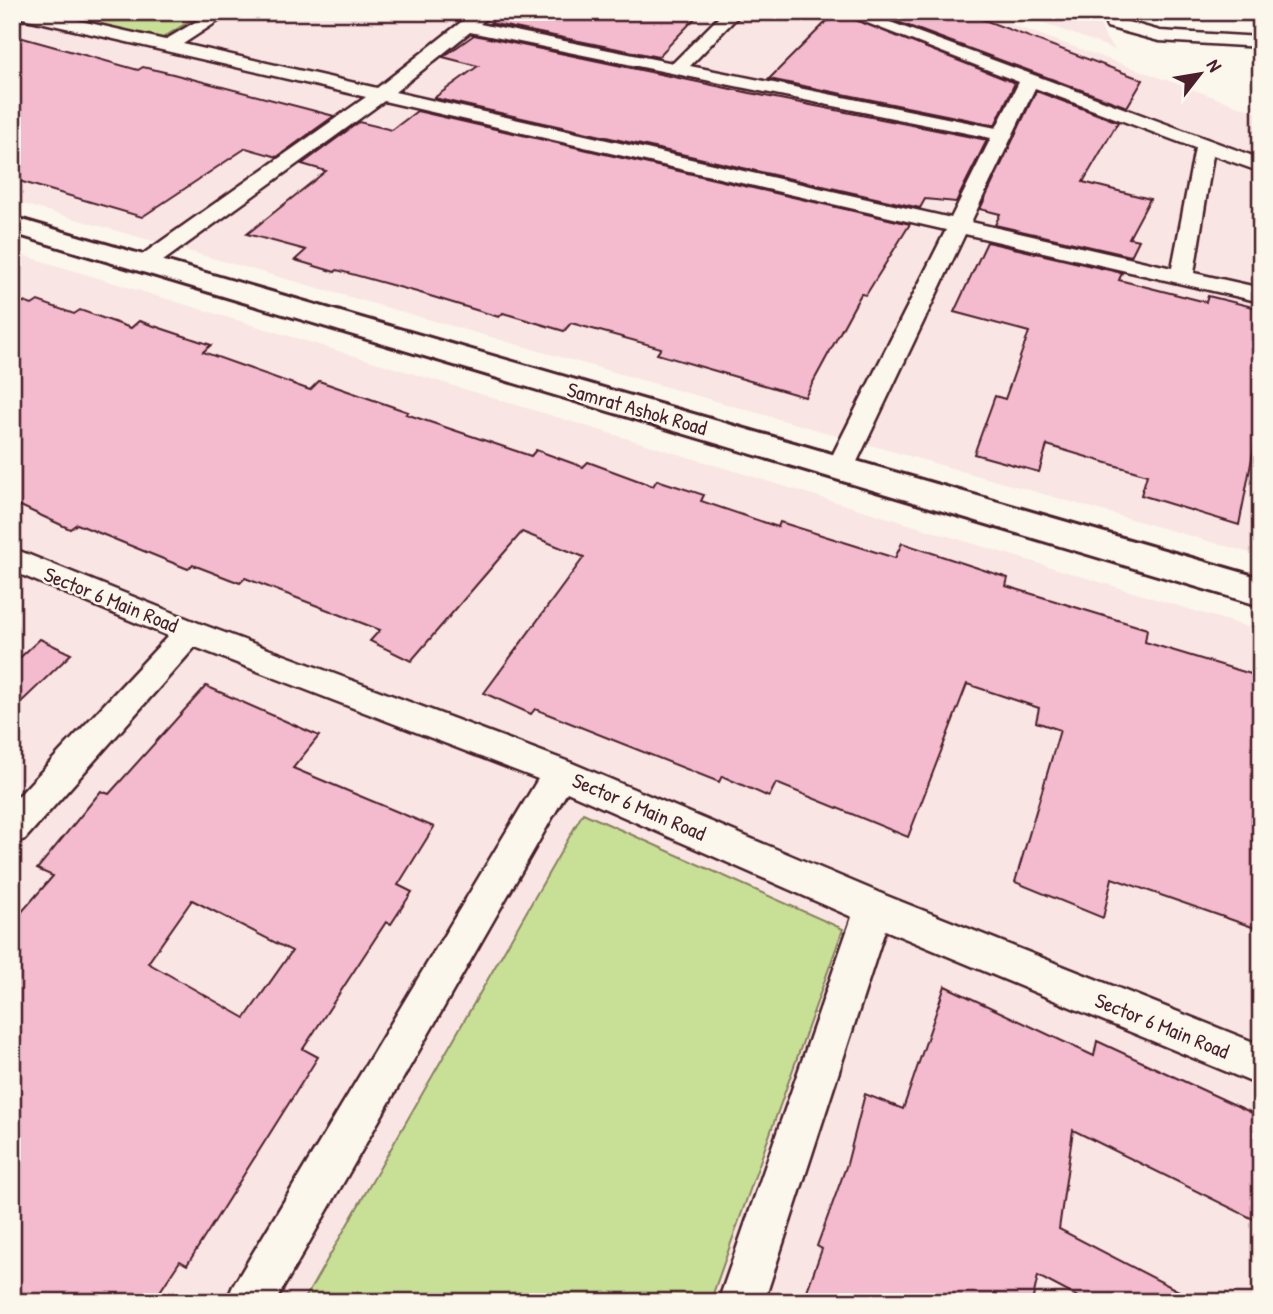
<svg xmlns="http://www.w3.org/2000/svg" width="1273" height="1314" viewBox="0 0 1273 1314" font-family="'Patrick Hand',sans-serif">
  <rect width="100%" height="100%" fill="#fbf7ec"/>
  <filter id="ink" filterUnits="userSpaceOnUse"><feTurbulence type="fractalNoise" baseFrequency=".0143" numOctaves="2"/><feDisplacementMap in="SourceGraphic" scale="14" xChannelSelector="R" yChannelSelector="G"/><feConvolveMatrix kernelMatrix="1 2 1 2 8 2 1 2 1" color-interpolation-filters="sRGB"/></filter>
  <g filter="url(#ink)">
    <g fill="#f9e5e3">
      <path d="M12,12h965l284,102v442l-1249,-355z"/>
      <path d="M1015,12h80l11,27 10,11z"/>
      <path d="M12,252l1249,379v671h-1249z"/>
    </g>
    <g fill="#c7e096" stroke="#888060" stroke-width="2">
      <path d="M22,12h182l-48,30z"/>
      <path d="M583,813l260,116 -133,373h-407z"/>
    </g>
    <g fill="#f4bbce" stroke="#4a1f2b" stroke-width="2" fill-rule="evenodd">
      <path d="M506,12h195l-43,45 -168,-34z"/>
      <path d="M836,12l179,71 -20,42 -226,-46z"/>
      <path d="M871,12h92l180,68 -16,27z"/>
      <path d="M12,35l126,35 5,-3 30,7 161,42 -57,41 -31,-9 -104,69 -130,-38z"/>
      <path d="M474,35l281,59 232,46 -31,62 -31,-3 -5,9 -486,-110 44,-32 -35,-9z"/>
      <path d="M1036,91l82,31 -35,60 67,17 -21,39 10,2 -8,16 -136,-31 5,-11 -20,-5z"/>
      <path d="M417,111l493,113 -44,71 -5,-1 -56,103 -148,-43 4,-6 -90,-25 -7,8 -61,-18 -4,4 -82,-25 -80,-22 -2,2 -40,-12 11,-10 -59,-16 79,-63 -24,-7 57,-42 33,8z"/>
      <path d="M987,242l135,31 -3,7 87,22 2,-6 53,13v103l-22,113 -98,-30 6,-20 -100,-30 -8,27 -65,-18 21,-58 10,3 24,-67 -75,-20z"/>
      <path d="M12,298l20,7 6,-4 36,13 6,-4 51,18 8,-7 72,24 -8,7 107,38 9,-9 89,31 -2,2 125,42 5,-6 47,17 5,-5 65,24 4,-6 47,15 -3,6 77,26 2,-5 115,36 7,-15 106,35 -2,8 141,43 -2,13 116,35v253l-149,-52 -9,40 -88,-36 45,-152 -24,-8 3,-14 -72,-24 -59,153 -132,-54 -7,14 -47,-21 -3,6 -184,-73 -4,5 -47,-21 100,-136 -62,-25 -111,129 -41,-20 10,-11 -135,-52 -5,5 -47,-18 -5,4 -111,-45 -7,5 -58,-27z"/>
      <path d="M40,639l31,15 -59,57v-46z"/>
      <path d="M206,686l113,50 -26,32 141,59 -36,58 14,7 -21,32 -5,-2 -83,127 15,8 -131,208 -7,-4 -27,41h-141v-379l41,-47 -16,-7 64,-78 8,3zM192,900l100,51 -47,67 -97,-55z"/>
      <path d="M945,986l149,70 3,-15 164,76v106l-188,-93 -14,99 141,73h-113l-49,-26 -6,26h-229l19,-53 -5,-3 30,-82 18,-70 38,15z"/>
    </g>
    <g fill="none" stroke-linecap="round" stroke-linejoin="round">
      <defs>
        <g id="street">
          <path d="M12,12h29l124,28 47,-28h20l-49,32 194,44 97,-76 17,1 -11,11 193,39 51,-51h18l-52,54 306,62 23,-46 -180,-70h24l398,147v13l-48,-17 -19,118 67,15v14l-296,-68 -111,234 -4,7 -10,2 -10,-2 -4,-7 120,-238 -562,-129 -232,168 -8,2 -11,-7 3,-5 230,-162 -348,-80 -6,-1zM470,32l521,106 -40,80 -556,-126zM1035,88l160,60 -23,120 -201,-46z"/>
          <path d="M1102,12h16l3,8 39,11 101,6v10l-102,-6 -52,-14z"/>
          <path d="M12,548l189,76 371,139 315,133 374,149v41l-376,-156 -121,372h-46l134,-385 -285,-125 -292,510h-49l7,-16 305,-507 -343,-132 -170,192 -13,5v-41l156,-167 -156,-65z"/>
        </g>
        <path id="secondary" d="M12,217l1249,361v28l-1249,-373z"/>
      </defs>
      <use href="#street" stroke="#4a1f2b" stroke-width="5"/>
      <use href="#secondary" stroke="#4a1f2b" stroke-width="6"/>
      <use href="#street" fill="#fbf7ec" fill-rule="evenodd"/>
      <use href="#secondary" fill="#fbf7ec" fill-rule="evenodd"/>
    </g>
  </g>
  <g text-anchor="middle" stroke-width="5" stroke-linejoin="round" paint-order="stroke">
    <g font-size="21" fill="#4a1f2b" stroke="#fbf7ec">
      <text transform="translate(637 409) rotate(16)" y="7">Samrat Ashok Road</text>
      <text transform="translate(111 600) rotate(22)" y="7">Sector 6 Main Road</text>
      <text transform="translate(639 807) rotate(23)" y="7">Sector 6 Main Road</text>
      <text transform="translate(1162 1026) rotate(22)" y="7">Sector 6 Main Road</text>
    </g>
  </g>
  <rect width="1273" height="1314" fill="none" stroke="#fbf7ec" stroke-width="42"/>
  <rect x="21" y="21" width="1231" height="1272" fill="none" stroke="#4a1f2b" stroke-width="2.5" filter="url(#ink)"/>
  <g transform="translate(1200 74) rotate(59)" stroke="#fbf7ec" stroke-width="5" paint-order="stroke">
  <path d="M0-5L12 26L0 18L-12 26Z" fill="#4a1f2b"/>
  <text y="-10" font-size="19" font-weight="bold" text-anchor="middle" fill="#4a1f2b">N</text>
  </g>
</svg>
